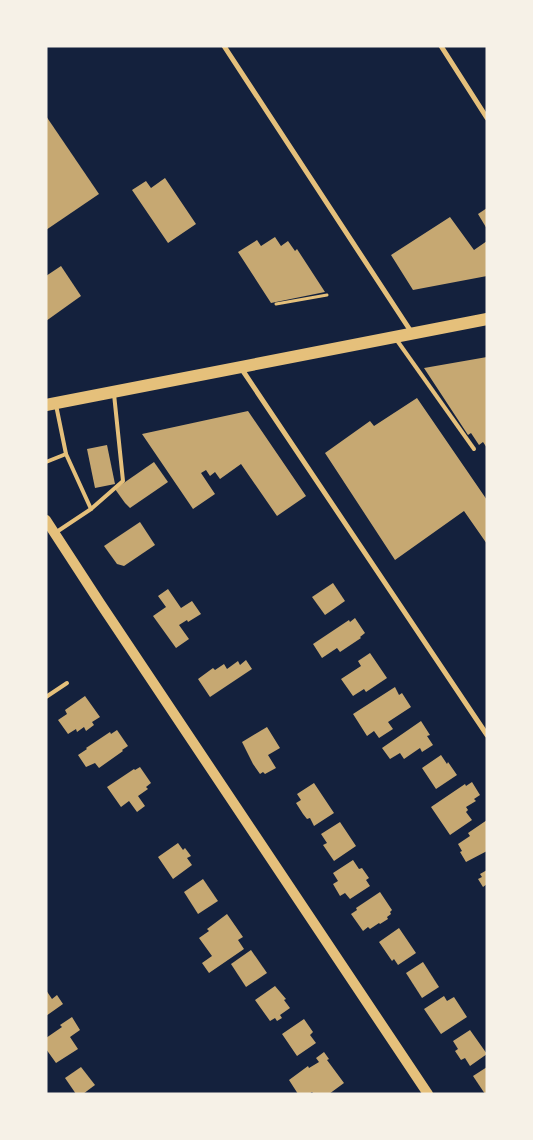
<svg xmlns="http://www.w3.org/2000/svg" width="533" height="1140" viewBox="0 0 533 1140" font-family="Cabin,sans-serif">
  <rect width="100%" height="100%" fill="#14213d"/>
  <g fill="#c6a872">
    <path d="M46,116l53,78 -53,36z"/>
    <path d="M165,178l31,46 -28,19 -36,-53 14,-9 5,7z"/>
    <path d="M487,208v21l-9,-15z"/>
    <path d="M450,217l24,33 13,-9v35l-74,14 -22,-35z"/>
    <path d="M275,237l6,9 7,-5 7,10 2,-2 28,43 -54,11 -33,-51 19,-12 4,6z"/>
    <path d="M61,266l20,30 -35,25v-45z"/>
    <path d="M487,357v91l-4,-6 -4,3 -8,-12 -3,2 -44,-67z"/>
    <path d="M417,398l70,102v44l-23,-33 -69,49 -70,-107 45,-32 4,5z"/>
    <path d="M248,411l58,85 -29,20 -36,-52 -21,15 -5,-7 -5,4 -4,-6 -5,3 14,21 -22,15 -51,-75z"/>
    <path d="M107,445l8,39 -20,4 -8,-39z"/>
    <path d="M154,462l14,20 -38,26 -5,-5 -10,-14z"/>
    <path d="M140,522l15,23 -31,21 -7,-2 -13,-18z"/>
    <path d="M333,583l12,18 -20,14 -13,-18z"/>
    <path d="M168,589l13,19 11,-7 9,13 -13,8 -1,-2 -8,5 10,14 -13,9 -23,-32 13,-9 -8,-11z"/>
    <path d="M355,618l10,15 -5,4 1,1 -21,14 -3,-4 -15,10 -9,-14 36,-24 1,2z"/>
    <path d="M370,653l17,25 -21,14 -2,-3 -11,7 -12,-17 20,-13 -3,-5z"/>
    <path d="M246,660l6,9 -42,28 -12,-18 15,-11 2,2 9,-6 3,5 11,-8 2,4z"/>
    <path d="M395,687l4,8 3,-2 9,14 -23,15 5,7 -14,9 -5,-7 -7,5 -14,-22z"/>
    <path d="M85,696l15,21 -8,5 2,3 -8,6 -2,-4 -7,5 -1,-3 -8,5 -10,-14 9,-6 -2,-4z"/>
    <path d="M421,721l9,14 -3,1 6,9 -11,7 -2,-4 -16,11 -4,-6 -10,6 -8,-11z"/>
    <path d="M267,727l13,21 -12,7 8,13 -11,6 -2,-2 -3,2 -7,-10 -11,-22z"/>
    <path d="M117,730l11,16 -6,4 1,1 -24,17 -4,-5 -9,4 -8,-12 9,-6 -1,-1 24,-16 1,2z"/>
    <path d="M441,755l6,9 1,-2 9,13 -21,14 -14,-21z"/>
    <path d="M140,767l11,16 -5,4 2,2 -10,7 7,10 -8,6 -8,-11 -8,6 -14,-20 27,-18 1,1z"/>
    <path d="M472,782l8,13 -6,4 2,2 -10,6 2,3 -2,2 6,8 -22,15 -19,-28 34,-23 1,2z"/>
    <path d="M314,783l20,30 -20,13 -4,-8 -3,1 -4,-5 -7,-11 5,-3 -4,-6z"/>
    <path d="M487,820v31l-21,11 -6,-10 2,-1 -4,-7 12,-8 -2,-3z"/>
    <path d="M340,822l16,24 -22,15 -11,-16 4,-2 -6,-9z"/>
    <path d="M178,843l5,7 2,-2 6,8 -4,2 5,7 -19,14 -15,-22z"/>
    <path d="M353,860l6,9 3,-1 7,10 -3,2 4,6 -20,13 -5,-6 -5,3 -7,-12 5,-3 -5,-8z"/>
    <path d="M487,870v14l-4,3 -5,-8 4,-2 -2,-3z"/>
    <path d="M203,879l15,22 -20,13 -14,-22z"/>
    <path d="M380,892l12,18 -2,2 1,2 -4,3 1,2 -8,5 -1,-1 -9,6 -2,-2 -5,4 -12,-17 6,-4 -1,-2z"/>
    <path d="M227,914l16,23 -5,3 6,9 -35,24 -7,-10 10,-7 -13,-18 10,-7 -2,-2z"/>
    <path d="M399,928l17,25 -18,12 -4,-6 -2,2 -13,-19z"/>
    <path d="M251,950l16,23 -21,14 -15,-23z"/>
    <path d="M423,962l16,25 -17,11 -16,-25z"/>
    <path d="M275,986l11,13 -2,1 6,8 -10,7 2,3 -5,3 -2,-3 -5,3 -15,-21z"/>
    <path d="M46,990l6,9 5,-4 6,9 -17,12z"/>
    <path d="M444,996l3,5 7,-4 13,20 -26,17 -17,-25z"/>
    <path d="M72,1017l8,13 -10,7 8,12 -22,14 -10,-14v-11l16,-11 -2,-2z"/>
    <path d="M304,1019l9,13 -3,3 6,8 -19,13 -15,-22z"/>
    <path d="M470,1030l17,24 -17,12 -5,-8 -4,2 -6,-9 3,-2 -5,-8z"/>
    <path d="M324,1052l5,7 -2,1 17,23 -15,11h-15l-2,-2 -3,2h-11l-9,-14 19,-14 1,2 10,-6 -3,-4z"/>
    <path d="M81,1067l14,18 -12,9h-7l-11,-16z"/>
    <path d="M487,1067v27h-2l-12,-18z"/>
  </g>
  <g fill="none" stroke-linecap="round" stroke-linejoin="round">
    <path stroke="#e5c07b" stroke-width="3" d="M276,304l51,-9"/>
    <g stroke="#e5c07b" stroke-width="4">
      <path d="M396,339l78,110"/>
      <path d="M56,405l10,49"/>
      <path d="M46,462l20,-8 25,55 -36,24"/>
      <path d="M91,509l32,-28 -9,-87"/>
      <path d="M46,697l21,-14"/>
    </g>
    <g stroke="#e5c07b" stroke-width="5">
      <path d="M224,46l188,287"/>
      <path d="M441,46l46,72"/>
      <path d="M241,368l246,367"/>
    </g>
    <path stroke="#e5c07b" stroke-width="10" d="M46,520l54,83 328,491"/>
    <path stroke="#e5c07b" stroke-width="12" d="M46,405l441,-86"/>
  </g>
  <rect width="533" height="1140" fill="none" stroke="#f6f1e7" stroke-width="95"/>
</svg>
